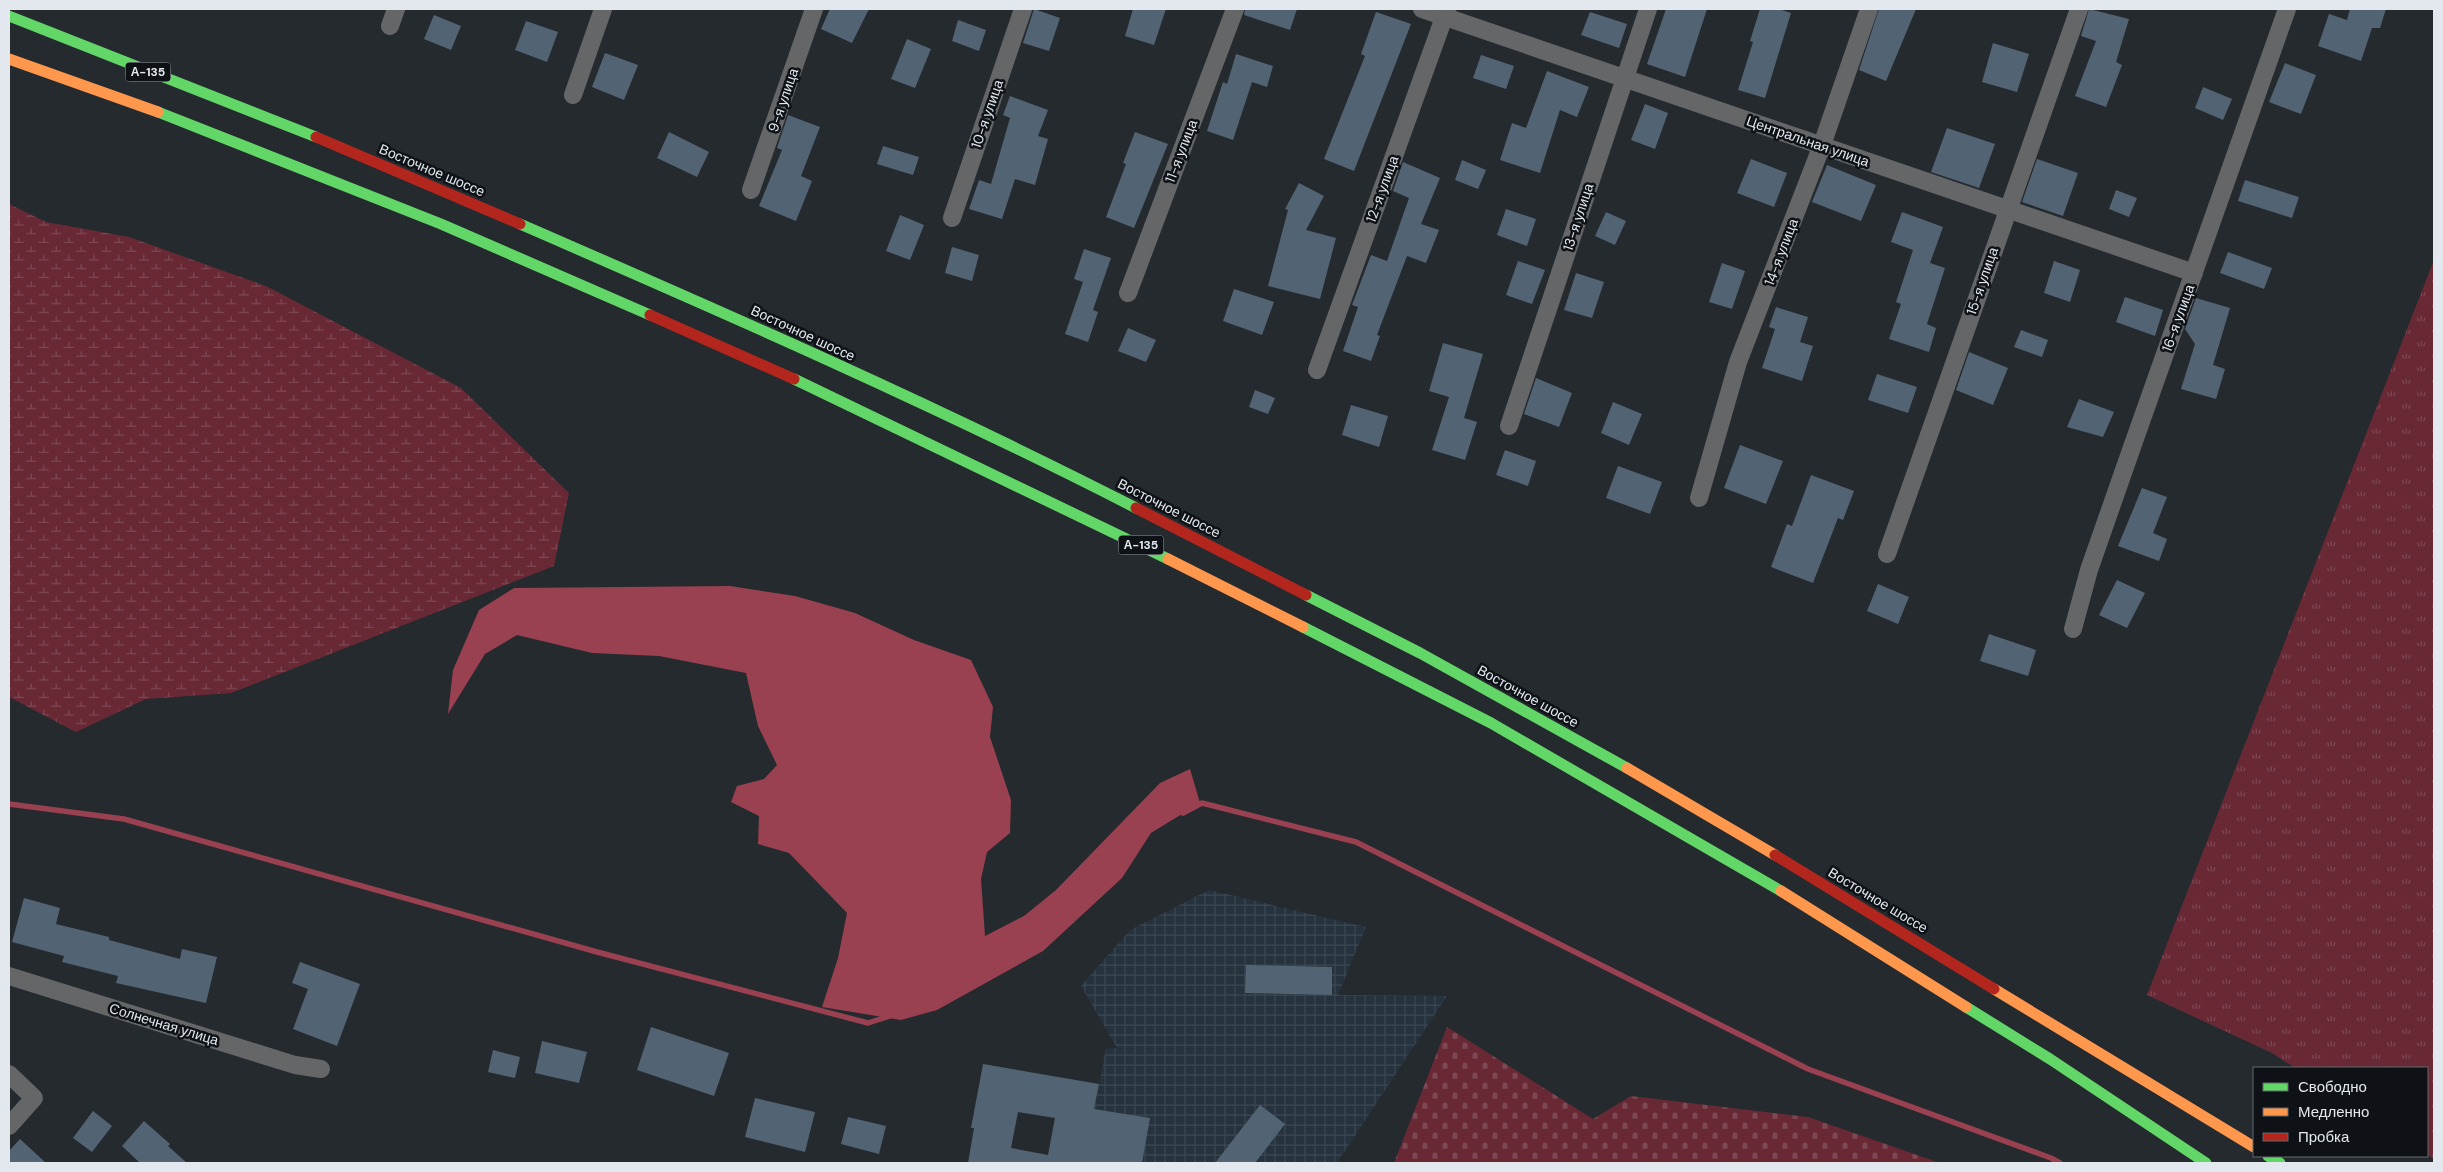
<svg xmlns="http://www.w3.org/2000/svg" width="2443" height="1172" viewBox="0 0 2443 1172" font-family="'DM Sans',sans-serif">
  <defs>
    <pattern id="industrial-grid" width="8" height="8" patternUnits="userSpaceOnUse" patternTransform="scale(1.25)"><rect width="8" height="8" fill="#26333f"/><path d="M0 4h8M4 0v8" fill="none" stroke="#3b4752"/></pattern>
    <pattern id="grass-tufts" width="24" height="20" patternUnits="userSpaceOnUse" patternTransform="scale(1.25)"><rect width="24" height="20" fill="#682935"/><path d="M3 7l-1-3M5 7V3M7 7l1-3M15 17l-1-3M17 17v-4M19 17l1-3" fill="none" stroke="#7d4853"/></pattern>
    <pattern id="wetland-marsh" width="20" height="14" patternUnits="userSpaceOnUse" patternTransform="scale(1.25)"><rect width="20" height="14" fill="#682935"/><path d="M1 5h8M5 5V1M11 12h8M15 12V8" fill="none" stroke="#7d4853"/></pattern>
    <pattern id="cemetery-stones" width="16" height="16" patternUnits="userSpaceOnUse" patternTransform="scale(1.25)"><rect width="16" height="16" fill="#682935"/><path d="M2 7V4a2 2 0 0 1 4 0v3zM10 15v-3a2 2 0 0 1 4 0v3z" fill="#7d4853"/></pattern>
  </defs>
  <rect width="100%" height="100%" fill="#252a2f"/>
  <path fill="url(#industrial-grid)" d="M1209,890l157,37 -28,68 109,1 -110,167h-253l22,-115h11l-36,-62 49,-56z"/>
  <path fill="url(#grass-tufts)" d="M2434,260v899l-7,-4v-87h-132l-23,-15 -125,-58z"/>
  <path fill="url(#wetland-marsh)" d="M9,204l37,18 83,15 137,49 195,102 108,105 -15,73 -323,127 -85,6 -70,33 -67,-35z"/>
  <path fill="url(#cemetery-stones)" d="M1447,1027l146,92 38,-23 177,21 132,46h-546z"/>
  <path fill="#994150" d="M730,586l65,10 60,17 59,27 57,20 22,47 -3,30 21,63 -1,33 -23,19 -6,27 4,57 39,-20 32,-26 104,-107 30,-14 10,34 -49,30 -29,45 -79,73 -106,59 -36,10 -79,-13 16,-49 9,-45 -58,-60 -31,-9 1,-28 -28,-14 6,-16 27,-7 13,-14 -19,-39 -12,-53 -87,-17 -67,-3 -75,-18 -32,19 -37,60 5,-44 26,-60 35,-22z"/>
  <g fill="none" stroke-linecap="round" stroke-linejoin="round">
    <g stroke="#994150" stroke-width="5.5">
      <path d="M9,804l115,15 473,133 271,71 22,-7"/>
      <path d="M1183,813l19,-10 154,39 452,227 243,89 9,5"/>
    </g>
  </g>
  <g fill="#526373" fill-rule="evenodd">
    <path d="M830,9h39l-17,34 -31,-14z"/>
    <path d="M1034,9l26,9 -11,33 -26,-8z"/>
    <path d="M1133,9h33l-12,36 -29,-9z"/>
    <path d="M1245,9h52l-7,21 -46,-15z"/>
    <path d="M1666,9h41l-22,68 -38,-13z"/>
    <path d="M1760,9h19l12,4 -26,85 -27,-8 15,-48 -3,-1z"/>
    <path d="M1879,9h37l-30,72 -27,-11z"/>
    <path d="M2089,9l40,10 -13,43 6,3 -16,42 -31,-11 21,-55 -15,-5z"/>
    <path d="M2350,9h36l-6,19h-8l-11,33 -43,-15 11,-32 18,6z"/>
    <path d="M1376,12l35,12 -57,147 -30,-12 41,-103 -4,-2z"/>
    <path d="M1590,12l37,12 -8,24 -38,-13z"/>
    <path d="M434,15l27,11 -10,24 -27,-11z"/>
    <path d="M958,20l28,10 -7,21 -27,-10z"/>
    <path d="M526,21l32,11 -11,30 -32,-12z"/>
    <path d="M907,39l24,10 -16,39 -24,-9z"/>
    <path d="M1993,43l36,11 -12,38 -35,-10z"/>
    <path d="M605,53l33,12 -14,35 -32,-13z"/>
    <path d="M1236,54l37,12 -6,21 -15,-5 -19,58 -26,-9 16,-49 4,2z"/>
    <path d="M1481,55l33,11 -8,23 -33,-11z"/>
    <path d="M2285,63l31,12 -15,39 -32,-12z"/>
    <path d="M1547,71l42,16 -12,30 -17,-7 -20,63 -40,-13 12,-37 14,5z"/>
    <path d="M2203,87l29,12 -9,21 -28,-12z"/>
    <path d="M1010,96l38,14 -10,26 10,3 -13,46 -20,-6 -13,40 -33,-10 10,-29 12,4 19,-66 -7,-3z"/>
    <path d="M1645,104l23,9 -13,36 -24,-9z"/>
    <path d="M788,115l32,12 -19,49 11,5 -16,40 -37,-15 23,-56 -5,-2z"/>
    <path d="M1947,128l48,16 -16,44 -48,-16z"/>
    <path d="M669,132l40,20 -12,25 -40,-19z"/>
    <path d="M1135,132l33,12 -34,84 -28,-11 20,-53 -3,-1z"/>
    <path d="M883,146l36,11 -6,18 -36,-11z"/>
    <path d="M1751,159l36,14 -13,34 -37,-14z"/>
    <path d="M2037,159l41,14 -15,43 -41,-14z"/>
    <path d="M1462,160l24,10 -8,19 -23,-9z"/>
    <path d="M1403,162l37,16 -19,46 18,6 -13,33 -19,-7 -30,79 3,1 -9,25 -28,-10 15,-44 -6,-2 19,-50 16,6 22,-63 -16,-7z"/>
    <path d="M1827,165l49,20 -15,36 -49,-19z"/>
    <path d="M2245,180l54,17 -7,21 -54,-17z"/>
    <path d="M1299,183l25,13 -18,34 30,8 -16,61 -52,-13 20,-76 -3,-1z"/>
    <path d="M2116,190l21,8 -8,19 -20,-8z"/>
    <path d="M1506,209l30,10 -9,27 -30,-11z"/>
    <path d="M1606,212l20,9 -11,24 -20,-9z"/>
    <path d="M1902,212l41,15 -13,36 15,5 -18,56 9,4 -7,24 -40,-13 12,-35 -5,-2 17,-52 -22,-8z"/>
    <path d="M900,215l24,10 -14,35 -24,-9z"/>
    <path d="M952,247l27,8 -7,26 -27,-8z"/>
    <path d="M1084,249l27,9 -18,52 5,2 -10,30 -23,-8 18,-52 -9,-3z"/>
    <path d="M2228,252l44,16 -8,21 -44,-16z"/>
    <path d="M1518,261l27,9 -13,34 -26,-9z"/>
    <path d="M2054,261l26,9 -10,32 -26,-9z"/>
    <path d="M1722,263l23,8 -13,38 -23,-7z"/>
    <path d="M1576,273l28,9 -12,36 -28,-8z"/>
    <path d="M1234,289l40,13 -12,33 -39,-14z"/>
    <path d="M2125,297l38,13 -8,26 -39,-14z"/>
    <path d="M2196,298l34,10 -17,57 12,4 -9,30 -35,-10 14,-45 -10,-15z"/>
    <path d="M1776,307l32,10 -8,25 13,4 -11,35 -40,-13 13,-39 -6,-2z"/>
    <path d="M1128,328l28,12 -10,22 -28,-11z"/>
    <path d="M2021,330l27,10 -6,17 -28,-10z"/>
    <path d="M1443,343l40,11 -19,64 13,4 -12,38 -33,-10 17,-53 -20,-6z"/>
    <path d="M1969,352l39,16 -15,37 -37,-15z"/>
    <path d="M1877,374l40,13 -9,26 -40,-13z"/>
    <path d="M1536,378l36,15 -13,34 -35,-13z"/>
    <path d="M1255,390l20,8 -7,16 -19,-7z"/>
    <path d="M2079,399l35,13 -11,25 -36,-10z"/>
    <path d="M1613,402l29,12 -13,31 -28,-12z"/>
    <path d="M1351,405l37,11 -9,31 -37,-12z"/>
    <path d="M1740,445l43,16 -17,43 -42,-16z"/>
    <path d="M1505,450l31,11 -8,25 -32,-11z"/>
    <path d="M1618,466l44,16 -12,32 -44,-16z"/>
    <path d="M1811,475l43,16 -11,29 -5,-2 -25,65 -42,-16 16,-43 5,2z"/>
    <path d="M2142,488l25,9 -14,36 14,6 -8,22 -41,-15z"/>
    <path d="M2117,580l28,13 -18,35 -28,-13z"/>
    <path d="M1878,584l31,13 -11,27 -31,-13z"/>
    <path d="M1989,634l47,16 -8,26 -48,-15z"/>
    <path d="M24,898l36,10 -4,16 53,13v3l71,19 2,-10 35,8 -11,46 -90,-20 2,-7 -56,-14 2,-6 -52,-14z"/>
    <path d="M300,962l60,22 -23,62 -44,-17 15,-40 -16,-6z"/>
    <path d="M1246,965l86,2v28l-87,-2z"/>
    <path d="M651,1027l78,26 -15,43 -77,-26z"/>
    <path d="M542,1041l45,11 -8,31 -44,-10z"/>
    <path d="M493,1050l27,7 -5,21 -27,-6z"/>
    <path d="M983,1064l116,20 -5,25 56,9 -8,45h-174l6,-35h-3zM1018,1112l37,6 -7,37 -37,-7z"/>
    <path d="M755,1098l60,14 -10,40 -60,-15z"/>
    <path d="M1260,1105l25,19 -30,39h-40z"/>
    <path d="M93,1111l19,15 -20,26 -19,-14z"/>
    <path d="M848,1117l38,9 -7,28 -38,-10z"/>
    <path d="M144,1121l26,23 -2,2 19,17h-47l-18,-17z"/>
    <path d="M20,1139l26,24h-37v-12z"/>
  </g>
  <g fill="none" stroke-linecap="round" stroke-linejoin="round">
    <g stroke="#646668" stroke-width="18">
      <path d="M1422,9l772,264"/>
      <path d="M390,26l6,-17"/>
      <path d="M573,95l30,-86"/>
      <path d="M751,190l63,-181"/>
      <path d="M952,218l71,-209"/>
      <path d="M1128,293l107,-284"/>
      <path d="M1317,370l130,-361"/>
      <path d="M1509,426l139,-417"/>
      <path d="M1699,498l39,-136 84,-217 47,-136"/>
      <path d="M1887,554l192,-545"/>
      <path d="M2073,629l16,-59 42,-120 156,-441"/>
      <path d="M9,976l286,89 26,4"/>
      <path d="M9,1074l25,24 -25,28"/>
    </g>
    <g stroke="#63d668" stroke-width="11">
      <path d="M9,16l307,121"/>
      <path d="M158,112l283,112 209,91"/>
      <path d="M520,224c207,90 415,181 616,284"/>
      <path d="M794,379l374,180"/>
      <path d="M1306,595l114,58 207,115"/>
      <path d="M1303,627l188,96 290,168"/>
      <path d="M1966,1007l84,52 156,104"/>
      <path d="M2268,1156l12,7"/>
    </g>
    <g stroke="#ff974d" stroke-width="11">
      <path d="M9,59l149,53"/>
      <path d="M1168,559l135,68"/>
      <path d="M1627,768l148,87"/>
      <path d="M1781,891l185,116"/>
      <path d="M1994,989l260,158"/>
    </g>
    <g stroke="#b3261e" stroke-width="11">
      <path d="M316,137l204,87"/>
      <path d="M650,315l144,64"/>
      <path d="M1136,508l170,87"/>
      <path d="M1775,855l219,134"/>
    </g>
  </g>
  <g text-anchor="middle" stroke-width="5" stroke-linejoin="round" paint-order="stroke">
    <g fill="#0e1216" stroke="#a2a8ad" stroke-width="1">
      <rect x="125.5" y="62.5" width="45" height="19" rx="4"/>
      <rect x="1118.5" y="535.5" width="45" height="19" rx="4"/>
    </g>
    <g font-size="12" font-weight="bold" fill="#e2e8ee">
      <text x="148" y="76">А-135</text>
      <text x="1141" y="549">А-135</text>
    </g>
    <g font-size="14" fill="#e2e8ee" stroke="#0e1216">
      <text transform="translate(783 100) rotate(-71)" y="5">9-я улица</text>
      <text transform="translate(987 114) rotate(-71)" y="5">10-я улица</text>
      <text transform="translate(1808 141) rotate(19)" y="5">Центральная улица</text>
      <text transform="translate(1181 151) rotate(-69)" y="5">11-я улица</text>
      <text transform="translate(432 170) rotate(23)" y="5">Восточное шоссе</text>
      <text transform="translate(1382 189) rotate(-70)" y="5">12-я улица</text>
      <text transform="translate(1578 217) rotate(-72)" y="5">13-я улица</text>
      <text transform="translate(1781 252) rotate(-69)" y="5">14-я улица</text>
      <text transform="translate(1982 281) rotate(-71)" y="5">15-я улица</text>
      <text transform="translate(2178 318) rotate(-70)" y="5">16-я улица</text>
      <text transform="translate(803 333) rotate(25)" y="5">Восточное шоссе</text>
      <text transform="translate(1169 508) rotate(27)" y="5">Восточное шоссе</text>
      <text transform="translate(1528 696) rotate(29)" y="5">Восточное шоссе</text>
      <text transform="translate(1878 900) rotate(31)" y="5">Восточное шоссе</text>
      <text transform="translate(164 1024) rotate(17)" y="5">Солнечная улица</text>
    </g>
  </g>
  <rect width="2443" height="1172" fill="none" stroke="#e2e8ee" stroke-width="20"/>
  <rect x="2253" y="1067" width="175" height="90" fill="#0e1216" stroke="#63686c"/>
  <rect x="2263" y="1083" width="25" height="8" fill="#63d668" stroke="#63686c"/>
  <text x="2298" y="1092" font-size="15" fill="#e2e8ee">Свободно</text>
  <rect x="2263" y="1108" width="25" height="8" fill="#ff974d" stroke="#63686c"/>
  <text x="2298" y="1117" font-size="15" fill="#e2e8ee">Медленно</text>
  <rect x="2263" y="1133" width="25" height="8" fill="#b3261e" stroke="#63686c"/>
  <text x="2298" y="1142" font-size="15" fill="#e2e8ee">Пробка</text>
</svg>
